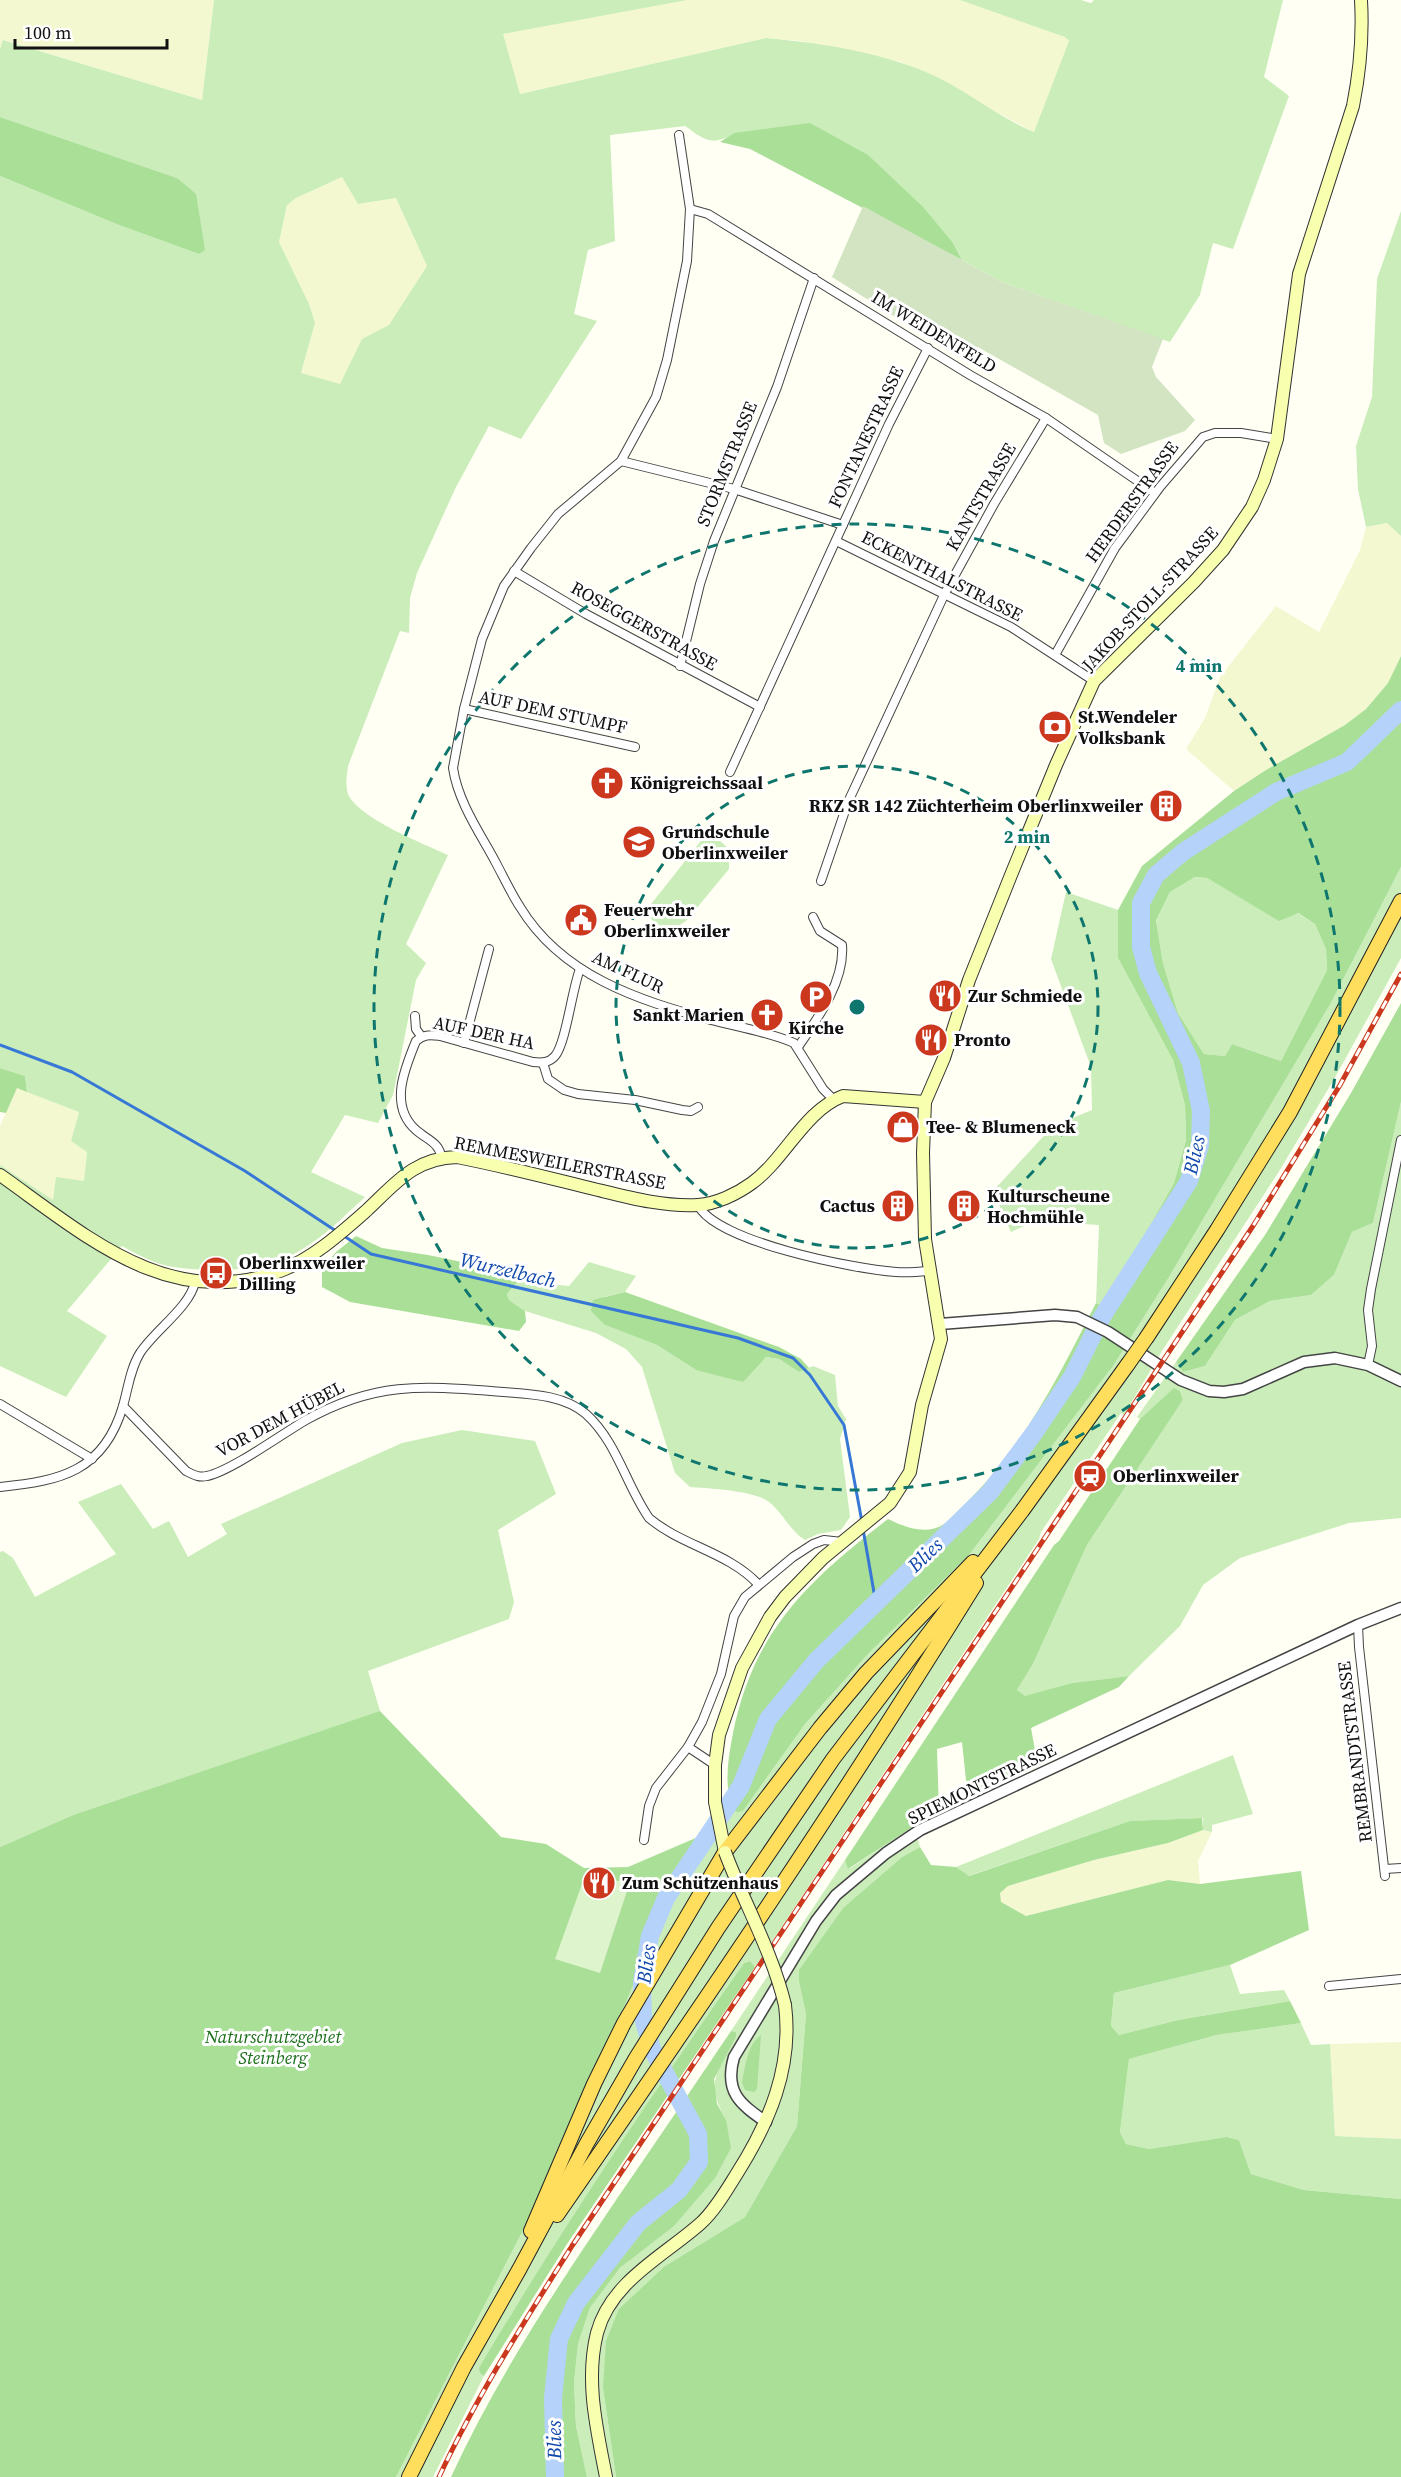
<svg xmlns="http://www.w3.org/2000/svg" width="1401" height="2477" viewBox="0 0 1401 2477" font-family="'Source Serif 4',serif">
  <rect width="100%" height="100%" fill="#fffff4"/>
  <g fill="#f3f8d1">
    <path d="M0,0h214l-12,100 -198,-60 -4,9z"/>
    <path d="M687,0h273l106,37 3,5 -35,90 -133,-70 -100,-21 -35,-3 -246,56 -18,-60 153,-30z"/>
    <path d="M342,177l16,27 38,-6 31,68 -38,60 -27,13 -22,46 -39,-11 14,-51 -6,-19 -30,-62 8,-37 9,-7z"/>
    <path d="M1387,523l14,13v120l-13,27 -22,26 -21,16 -79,45 -32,21 -48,-42 19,-31 15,-41 56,-71 43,26 41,-82 6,-23z"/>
    <path d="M17,1088l62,24 -8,29 16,10 -3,31 -31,19 -53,-36v-39z"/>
    <path d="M1203,1830l9,2 -14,29 2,23 -32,-4 -142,36 -25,-14 -2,-9 9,-7 86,-26 74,-17z"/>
    <path d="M1401,2042v97l-66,-3 -5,-92z"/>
  </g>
  <g fill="#caedba" fill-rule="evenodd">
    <path d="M214,0h473l-184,34 17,60 246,-56c56,5 122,15 173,40 32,16 61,40 95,54l35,-91 -4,-4 -105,-37h121l10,3 3,-3h189l-19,77 25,19 -56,153 -20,-6 -13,52 -30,47 -168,-60 -40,-22 -9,-17 -218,-110c-24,14 -30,7 -50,-7l-75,9 5,106 -27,9 -14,64 23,7 -76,118 -32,-13 -34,63 -38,84 -7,25 -1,35 -9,-2 -52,135c-1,9 -3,18 0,28 10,24 76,50 100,61l-42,89 20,19 -10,17 -23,115 -15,28 -33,-8 -34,57 54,25c-23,21 -46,45 -75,59 -35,16 -79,16 -117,11 -18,-3 -35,-12 -51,-21l-55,65 40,25 -41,61 -66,-31v-201l53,35 3,-23 28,4 3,-29 -16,-11 8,-29 -52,-20 -2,-16 -25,-8v-892l119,49 80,29 -22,-76 -177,-61v-68l3,-9 199,60zM342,177l16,27 38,-6 31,68 -38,59 -27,14 -22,45 -39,-11 14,-50 -6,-19 -30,-62 8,-37 9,-7z"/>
    <path d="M1401,211v325l-14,-13 -21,4 -8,-38 -2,-43 16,-49 5,-118z"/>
    <path d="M701,841h19l9,8v20l-43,52 -14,9 -11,-3 -17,-14z"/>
    <path d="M1401,867v91l-68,123 -55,92 -116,178 -38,64 -3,-2 -80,119 -2,7 -284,428 -5,-6 -6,2 -157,232 -78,123 -29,55 4,3 -51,101h-37l139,-270 22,-57 95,-212 16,-32 39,-62 -2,-10 24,-23 -1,-14 4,13 11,1 62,-87 64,-71 100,-98 144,-189 56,-89 163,-276z"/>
    <path d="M1195,877l12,1 72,42 18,-7 18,11 11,25 1,21 -46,91 -49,-17 -7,12 -21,-2 -26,-41 -15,-50 -7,-41 14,-30z"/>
    <path d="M1066,892l52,18v48l55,102 12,45 1,35 -12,43 -70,125 -8,-5 3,-78 -64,-4 -24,11 -18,-41 60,-65 39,-16 -1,-43 -40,-108z"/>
    <path d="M1401,1102v416l-52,5 -109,35 -37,27 -23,41 -51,50 -57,7 -47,14 -8,-7 16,-26 54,-119 96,-145 -3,-9 -6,-2 -34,30 -3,-2 39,-55 7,10 22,-6 30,-46 35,-19 41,-6 23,-20 18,-43 21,-9z"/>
    <path d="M589,1262l47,14 -11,16 -21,5 1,28 52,20 39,25 61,-5 9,-8 13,2 20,13 14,-6 22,9 3,31 8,13 -6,20 10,78 -9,13 -23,4 -13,6c-15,-9 -22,-27 -36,-38 -13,-11 -61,-14 -79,-15l-15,-14 -33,-106 -16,-18 -30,-16 -71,-22 -16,-11 -2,-6 11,-13 51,5z"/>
    <path d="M462,1430l73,11 21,53 -58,36 16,72 -5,17 -141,52 12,40 -2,1 -305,103 -73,32v-295l3,-1 10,7 22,39 81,-43 -38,-52 43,-18 32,45 16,-8 19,36 39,-23 -6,-10 181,-81z"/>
    <path d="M1233,1755l20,59 -41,11v7l-9,-2v-12l-73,3 -162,55 -12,-9z"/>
    <path d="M914,1826l6,21 -18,10 -58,50 -45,75 7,32 -9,112 -52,91 -80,49 -62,122 13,89h-29l-11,-51 -2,-43 4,-39 12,-36 30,-40 53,-41 53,-107c-22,-38 -8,-49 10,-83v-5l-5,-1 114,-171 4,9z"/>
    <path d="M1230,1965l10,29 44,-4 6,11 -112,19 -59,15 -8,-9 3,-33z"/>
    <path d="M1301,2023l10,22 19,-1 5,92 66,3v60l-97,-9 -53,-16 -12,-34 -11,-3 -79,12 -23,-5 -6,-12 9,-73 88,-24z"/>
  </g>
  <g fill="#aadf98" fill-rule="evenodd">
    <path d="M0,117l177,61 19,16 9,56 -6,4 -80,-29 -119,-49z"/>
    <path d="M810,123l58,32 55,52 30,36 9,17 -212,-111 -30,-7 14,-9z"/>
    <path d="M1401,656v211l-69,134 -163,276 -56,89 -144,189 -100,98 -64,71 -62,87 -6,1 -5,-2c-8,-27 -4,-51 1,-77 21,-103 75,-152 155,-214 17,8 38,17 56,5 7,-4 14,-13 20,-19 58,-55 96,-131 132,-202l8,4 70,-124 12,-43 -1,-35 -12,-45 -55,-102v-48l24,-44 92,-75 32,-21 79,-45 21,-16 22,-26zM1195,877l12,1 72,43 19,-8 17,11 11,25 1,21 -46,91 -49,-17 -7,12 -21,-2 -26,-41 -15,-50 -7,-42 14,-29z"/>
    <path d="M1401,1003v99l-28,121 -21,9 -18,43 -23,20 -41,6 -35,19 -30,46 -22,6 -7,-10 89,-127 86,-142z"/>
    <path d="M0,1068l25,8 2,16 -10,-4 -11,25 -6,-1z"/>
    <path d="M356,1236l26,12 46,7 87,18 3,8 -11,13 2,6 16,11 1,11 -7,9 -169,-29 -28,-15v-18l14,-17z"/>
    <path d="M625,1292l154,55 22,12 8,9 -10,4 -20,-13 -13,-2 -23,25 -47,-12 -39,-25 -52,-20 -14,-14 2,-11z"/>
    <path d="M1174,1388l6,3 3,9 -96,145 -54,119 -16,26 8,6 47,-13 57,-7 -10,11 -88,41 7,39 -65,29 -7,-16 -4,-38 -25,7 2,64 -25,13 -66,43 -3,-9 209,-315 5,-4 81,-122z"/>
    <path d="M380,1711l121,126 45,7 38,24 44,-1 77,-33 2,10 -39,62 -16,32 -24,59 -71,153 -22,57 -139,270h-396v-630l73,-32z"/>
    <path d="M1202,1818l1,12 -35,13 -74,17 -86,26 -8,7 1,9 25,14 142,-36 32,4 101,-13 8,59 -79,35 -116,28 -3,33 8,9 59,-15 112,-19 11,22 -84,12 -88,24 -9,73 6,12 23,5 78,-12 12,3 12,34 53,16 97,9v278h-785l-13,-89 3,-47 13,-32 46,-43 80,-49 52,-91 9,-112 -7,-32v-12l45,-63 58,-50 18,-10 11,18 25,2 13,9 161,-55z"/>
    <path d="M750,1961l5,6 -188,277 -83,132 -4,-3 -1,-5c82,-139 173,-273 265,-405z"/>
    <path d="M731,2031l5,1v5l-22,42 3,25 9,16 5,28 -16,30 -42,49 -53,41 -30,40 -12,36 -4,39 2,43 11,51h-136c45,-98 105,-188 165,-277 39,-56 77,-113 115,-169z"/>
    <path d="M761,2035l-4,54 -3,3 -9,-2 -3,-7c3,-15 5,-38 19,-48z"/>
  </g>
  <path fill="#d2e4c2" d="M863,206l139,76 161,57 -11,28 4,10 39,43 -10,11 -64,23 -17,-11 -6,-28 -120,-68 -16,12 -130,-82z"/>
  <path fill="#def4cc" d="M587,1870l42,15 -29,88 -45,-14z"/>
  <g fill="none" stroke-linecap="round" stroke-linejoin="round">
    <g stroke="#3777d6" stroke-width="3">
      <path d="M0,1045l72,27 173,99 91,60"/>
      <path d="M344,1236l27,18 367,84 55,20 17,17 34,50 18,97"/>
      <path d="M863,1529l13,75"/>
    </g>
    <path stroke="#b5d2fa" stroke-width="18" d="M555,2477l-2,-79 6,-59 17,-36 62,-80 41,-33 20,-28 -1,-28 -46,-85 -9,-31 -1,-36 8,-46 16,-38 75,-112 27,-67 48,-58 174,-169 44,-59 38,-56 30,-60 87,-136 11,-36 1,-34 -10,-48 -43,-90 -7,-26v-44l15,-28 27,-23 93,-60 71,-30 54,-52"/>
    <defs>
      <g id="minor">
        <path d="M679,135l11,74 -3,52 -20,99 -11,37 -35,64 -63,53 -27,34 -27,38 -22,53 -18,70 -11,59c5,34 27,65 43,95 8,15 15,30 24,44 42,69 118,93 191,113 27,7 58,12 83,23l29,46 10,10"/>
        <path d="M690,209l18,5 262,161 76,43 109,75"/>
        <path d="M621,461l113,28 109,36"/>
        <path d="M836,541l175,86 83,54"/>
        <path d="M514,571l72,43 174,93"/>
        <path d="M1055,655l60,-107 45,-61 43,-50 12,-4h26l36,6"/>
        <path d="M680,666l20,-82 14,-43 63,-154 37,-109"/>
        <path d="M464,709l171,38"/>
        <path d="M730,772l159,-348 39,-76"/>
        <path d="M821,881l27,-79 97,-209 49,-89 52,-86"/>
        <path d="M415,1016l1,13 5,7"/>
        <path d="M464,1043l25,-94"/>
        <path d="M798,1047c20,-29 47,-66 44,-102l-22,-14 -7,-14"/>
        <path d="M543,1063l5,16 16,11 14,4 57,6 47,10 9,1 7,-4"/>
        <path d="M441,1157c-1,-14 -15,-18 -25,-27 -27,-24 -12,-60 0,-89 8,-7 14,-6 24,-5l93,26c9,1 16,1 22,-6 11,-13 17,-67 25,-87"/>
        <path d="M698,1205c18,37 157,64 198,67 11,1 22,0 32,-1"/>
        <path d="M1368,1365l4,-19 -4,-36 3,-21 30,-149"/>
        <path d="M0,1404l92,55"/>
        <path d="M123,1406l63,65c8,4 13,7 21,5 24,-5 75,-42 99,-56 71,-40 120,-34 198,-28 27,2 60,3 82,22 31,28 40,71 63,104 33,28 79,34 109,66"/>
        <path d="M0,1487c61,-6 104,-16 123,-81 5,-17 7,-37 17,-53 14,-22 50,-46 55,-71"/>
        <path d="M1358,1625l1,22 26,229"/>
        <path d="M688,1747l27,18"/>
        <path d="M644,1840l5,-34 7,-18 32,-41 14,-25 19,-48 13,-58 11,-19 48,-40 20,-13 11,-4 18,2"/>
        <path d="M1385,1869l16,-1"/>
        <path d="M1329,1986l72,-7"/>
      </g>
      <g id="tertiary">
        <path d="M940,1324l115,-9 22,2 31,15 73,48 28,11 15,1 19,-3 61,-27 31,-4 33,7 33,16"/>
        <path d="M766,2122c-26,-18 -42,-30 -32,-65l82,-136 20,-26 50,-42 34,-23 438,-205 43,-17"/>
      </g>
      <g id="secondary">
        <path d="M0,1175c85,60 169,137 280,96 32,-12 60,-37 86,-60 29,-27 48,-53 91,-54 46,9 92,21 137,32 33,8 69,18 104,16 18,-1 39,-11 54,-22 33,-24 52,-72 91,-87l82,6"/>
        <path d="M725,1852l-10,-50v-37l4,-30 23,-67 28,-51 15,-20 38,-39 67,-55 20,-31 12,-67 19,-66 -16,-100 -2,-86 2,-51 19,-44 25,-78 42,-105 45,-110 38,-84 100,-99 29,-32 29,-43 12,-27 13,-41 22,-165 54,-168c7,-35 10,-71 8,-106"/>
        <path d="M606,2477c-9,-47 -21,-96 -9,-144 14,-52 67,-77 104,-110 14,-13 25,-32 35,-48 33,-52 57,-107 49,-170"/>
      </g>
      <g id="trunk">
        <path d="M1147,1337l70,-107 73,-118 111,-211"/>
        <path d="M557,2215c144,-208 286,-417 419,-632"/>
        <path d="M531,2231l63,-147 30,-61 101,-171 95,-124 46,-55 107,-111"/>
        <path d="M409,2477l55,-110 56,-99 67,-125 49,-85 82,-130 115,-169 189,-248 106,-147"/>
      </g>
    </defs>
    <use href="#minor" stroke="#444" stroke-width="10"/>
    <use href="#tertiary" stroke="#444" stroke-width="13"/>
    <use href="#secondary" stroke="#333" stroke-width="14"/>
    <use href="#trunk" stroke="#222" stroke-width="16"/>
    <use href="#minor" stroke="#fff" stroke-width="8"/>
    <use href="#tertiary" stroke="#fff" stroke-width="10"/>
    <use href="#secondary" stroke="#f8ffaf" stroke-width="12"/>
    <use href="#trunk" stroke="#fede5c" stroke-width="14"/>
    <defs>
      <path id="rail" d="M439,2477c38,-81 85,-155 133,-231l681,-1020 87,-141 61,-111"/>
    </defs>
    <use href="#rail" stroke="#cb381e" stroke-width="5"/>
    <use href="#rail" stroke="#fff" stroke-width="3" stroke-dasharray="9" stroke-linecap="butt"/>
    <defs>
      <path id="secondary-bridge" d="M725,1852c19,51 47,99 60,153"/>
      <path id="trunk-bridge" d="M1128,1364l19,-27"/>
    </defs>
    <use href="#secondary-bridge" stroke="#333" stroke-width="14" stroke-linecap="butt"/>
    <use href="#trunk-bridge" stroke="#222" stroke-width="16" stroke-linecap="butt"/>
    <use href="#secondary-bridge" stroke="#f8ffaf" stroke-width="12"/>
    <use href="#trunk-bridge" stroke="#fede5c" stroke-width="14"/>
  </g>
  <g fill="none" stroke="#0f766e" stroke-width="3" stroke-dasharray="10 8">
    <circle cx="857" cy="1007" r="241"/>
    <circle cx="857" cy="1007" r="483"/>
  </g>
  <defs>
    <symbol id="bank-disc" viewBox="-11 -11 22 22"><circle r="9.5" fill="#cb381e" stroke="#fff"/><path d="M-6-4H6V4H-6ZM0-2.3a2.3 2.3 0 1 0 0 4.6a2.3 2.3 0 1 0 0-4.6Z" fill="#fff"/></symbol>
    <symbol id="church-disc" viewBox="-11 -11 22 22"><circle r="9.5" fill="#cb381e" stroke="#fff"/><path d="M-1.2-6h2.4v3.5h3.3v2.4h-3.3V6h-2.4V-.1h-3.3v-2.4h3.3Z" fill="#fff"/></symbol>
    <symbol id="building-disc" viewBox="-11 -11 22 22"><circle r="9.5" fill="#cb381e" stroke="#fff"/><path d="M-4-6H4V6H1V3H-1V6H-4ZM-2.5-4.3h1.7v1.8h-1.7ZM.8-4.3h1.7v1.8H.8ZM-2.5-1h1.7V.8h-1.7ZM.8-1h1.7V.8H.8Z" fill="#fff"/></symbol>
    <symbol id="school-disc" viewBox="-11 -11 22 22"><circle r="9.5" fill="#cb381e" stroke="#fff"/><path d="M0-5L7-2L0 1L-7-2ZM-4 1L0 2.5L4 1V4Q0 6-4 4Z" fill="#fff"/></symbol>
    <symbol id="civic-disc" viewBox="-11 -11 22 22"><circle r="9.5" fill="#cb381e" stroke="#fff"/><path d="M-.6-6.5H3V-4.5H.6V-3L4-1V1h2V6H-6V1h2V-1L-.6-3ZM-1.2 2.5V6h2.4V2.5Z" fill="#fff"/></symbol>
    <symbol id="restaurant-disc" viewBox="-11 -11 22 22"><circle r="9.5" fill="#cb381e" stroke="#fff"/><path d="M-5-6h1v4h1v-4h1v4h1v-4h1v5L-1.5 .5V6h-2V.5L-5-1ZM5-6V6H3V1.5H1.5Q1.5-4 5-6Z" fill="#fff"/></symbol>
    <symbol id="parking-disc" viewBox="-11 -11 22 22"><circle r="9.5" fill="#cb381e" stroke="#fff"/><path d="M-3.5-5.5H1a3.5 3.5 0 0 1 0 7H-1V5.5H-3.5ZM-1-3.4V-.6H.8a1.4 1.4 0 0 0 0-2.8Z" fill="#fff"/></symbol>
    <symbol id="shop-disc" viewBox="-11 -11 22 22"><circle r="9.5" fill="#cb381e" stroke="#fff"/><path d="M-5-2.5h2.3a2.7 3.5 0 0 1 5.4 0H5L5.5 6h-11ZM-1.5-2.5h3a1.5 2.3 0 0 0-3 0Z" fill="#fff"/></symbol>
    <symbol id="bus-disc" viewBox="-11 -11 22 22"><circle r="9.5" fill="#cb381e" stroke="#fff"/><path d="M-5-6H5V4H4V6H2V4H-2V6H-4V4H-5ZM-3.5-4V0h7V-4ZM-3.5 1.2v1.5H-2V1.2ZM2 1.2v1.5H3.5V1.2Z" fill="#fff"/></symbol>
    <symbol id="station-disc" viewBox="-11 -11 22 22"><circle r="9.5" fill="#cb381e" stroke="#fff"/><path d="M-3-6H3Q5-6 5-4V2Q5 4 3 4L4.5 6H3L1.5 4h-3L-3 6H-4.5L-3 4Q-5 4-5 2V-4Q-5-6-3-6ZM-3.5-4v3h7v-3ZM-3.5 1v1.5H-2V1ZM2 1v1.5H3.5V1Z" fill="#fff"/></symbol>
  </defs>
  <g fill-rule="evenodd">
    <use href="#bank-disc" x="1036" y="708" width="38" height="38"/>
    <use href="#church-disc" x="588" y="764" width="38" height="38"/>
    <use href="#building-disc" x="1147" y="787" width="38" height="38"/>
    <use href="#school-disc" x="620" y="823" width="38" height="38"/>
    <use href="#civic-disc" x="562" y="901" width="38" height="38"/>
    <use href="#restaurant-disc" x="926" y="977" width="38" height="38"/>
    <use href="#parking-disc" x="797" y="978" width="38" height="38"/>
    <use href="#church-disc" x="748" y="996" width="38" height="38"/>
    <use href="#restaurant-disc" x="912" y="1021" width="38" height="38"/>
    <use href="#shop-disc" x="884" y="1108" width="38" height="38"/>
    <use href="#building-disc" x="879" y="1187" width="38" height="38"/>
    <use href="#building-disc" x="945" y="1187" width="38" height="38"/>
    <use href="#bus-disc" x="197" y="1254" width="38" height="38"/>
    <use href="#station-disc" x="1071" y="1457" width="38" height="38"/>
    <use href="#restaurant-disc" x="580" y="1864" width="38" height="38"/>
  </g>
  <g text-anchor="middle" stroke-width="6" stroke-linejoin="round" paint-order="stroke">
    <g font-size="18" fill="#111" stroke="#fff">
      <text transform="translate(934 332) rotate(31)" y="6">IM WEIDENFELD</text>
      <text transform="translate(866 437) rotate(-65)" y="6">FONTANESTRASSE</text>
      <text transform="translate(727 464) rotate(-68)" y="6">STORMSTRASSE</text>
      <text transform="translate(981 497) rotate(-60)" y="6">KANTSTRASSE</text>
      <text transform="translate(1132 502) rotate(-54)" y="6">HERDERSTRASSE</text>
      <text transform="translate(942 576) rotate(27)" y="6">ECKENTHALSTRASSE</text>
      <text transform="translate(1150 599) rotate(-47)" y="6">JAKOB-STOLL-STRASSE</text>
      <text transform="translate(644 626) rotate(29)" y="6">ROSEGGERSTRASSE</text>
      <text transform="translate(553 712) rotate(12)" y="6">AUF DEM STUMPF</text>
      <text transform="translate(628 972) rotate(25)" y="6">AM FLUR</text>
      <text transform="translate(484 1033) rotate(12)" y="6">AUF DER HA</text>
      <text transform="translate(560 1163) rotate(11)" y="6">REMMESWEILERSTRASSE</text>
      <text transform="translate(280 1419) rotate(-28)" y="6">VOR DEM HÜBEL</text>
      <text transform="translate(1355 1752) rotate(-97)" y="6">REMBRANDTSTRASSE</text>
      <text transform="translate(982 1784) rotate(-26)" y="6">SPIEMONTSTRASSE</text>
    </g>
    <g font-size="18" font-weight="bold" fill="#111" stroke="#fff" text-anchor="start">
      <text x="1078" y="723">St.Wendeler<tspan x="1078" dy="21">Volksbank</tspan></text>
      <text x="630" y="789">Königreichssaal</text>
      <text x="1143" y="812" text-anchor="end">RKZ SR 142 Züchterheim Oberlinxweiler</text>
      <text x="662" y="838">Grundschule<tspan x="662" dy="21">Oberlinxweiler</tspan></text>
      <text x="604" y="916">Feuerwehr<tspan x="604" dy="21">Oberlinxweiler</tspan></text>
      <text x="968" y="1002">Zur Schmiede</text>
      <text x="744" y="1021" text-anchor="end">Sankt Marien</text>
      <text x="816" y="1034" text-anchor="middle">Kirche</text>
      <text x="954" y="1046">Pronto</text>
      <text x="926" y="1133">Tee- &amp; Blumeneck</text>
      <text x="987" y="1202">Kulturscheune<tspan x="987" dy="21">Hochmühle</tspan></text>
      <text x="875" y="1212" text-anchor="end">Cactus</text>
      <text x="239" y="1269">Oberlinxweiler<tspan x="239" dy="21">Dilling</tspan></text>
      <text x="1113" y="1482">Oberlinxweiler</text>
      <text x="622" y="1889">Zum Schützenhaus</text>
    </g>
    <g font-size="18" font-style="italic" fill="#1b6e1b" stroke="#fff">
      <text x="273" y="2043">Naturschutzgebiet<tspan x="273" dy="21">Steinberg</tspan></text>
    </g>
    <g font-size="20" font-style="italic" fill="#1048ac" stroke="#fff">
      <text transform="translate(1194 1155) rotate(-77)" y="7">Blies</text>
      <text transform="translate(508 1270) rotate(13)" y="7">Wurzelbach</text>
      <text transform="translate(925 1555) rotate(-44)" y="7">Blies</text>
      <text transform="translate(646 1964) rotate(-82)" y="7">Blies</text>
      <text transform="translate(554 2440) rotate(-91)" y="7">Blies</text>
    </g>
  </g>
  <circle cx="857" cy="1007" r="9" fill="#0f766e" stroke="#fff" stroke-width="3"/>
  <g font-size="18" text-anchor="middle" font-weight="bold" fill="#0f766e" stroke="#fff" stroke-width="6" stroke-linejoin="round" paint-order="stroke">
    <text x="1199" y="672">4 min</text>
    <text x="1027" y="843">2 min</text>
  </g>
  <path d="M15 39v9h152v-9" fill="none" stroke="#111111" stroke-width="3"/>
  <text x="24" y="39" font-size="18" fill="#111111" stroke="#ffffff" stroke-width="4.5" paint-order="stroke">100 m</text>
</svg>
